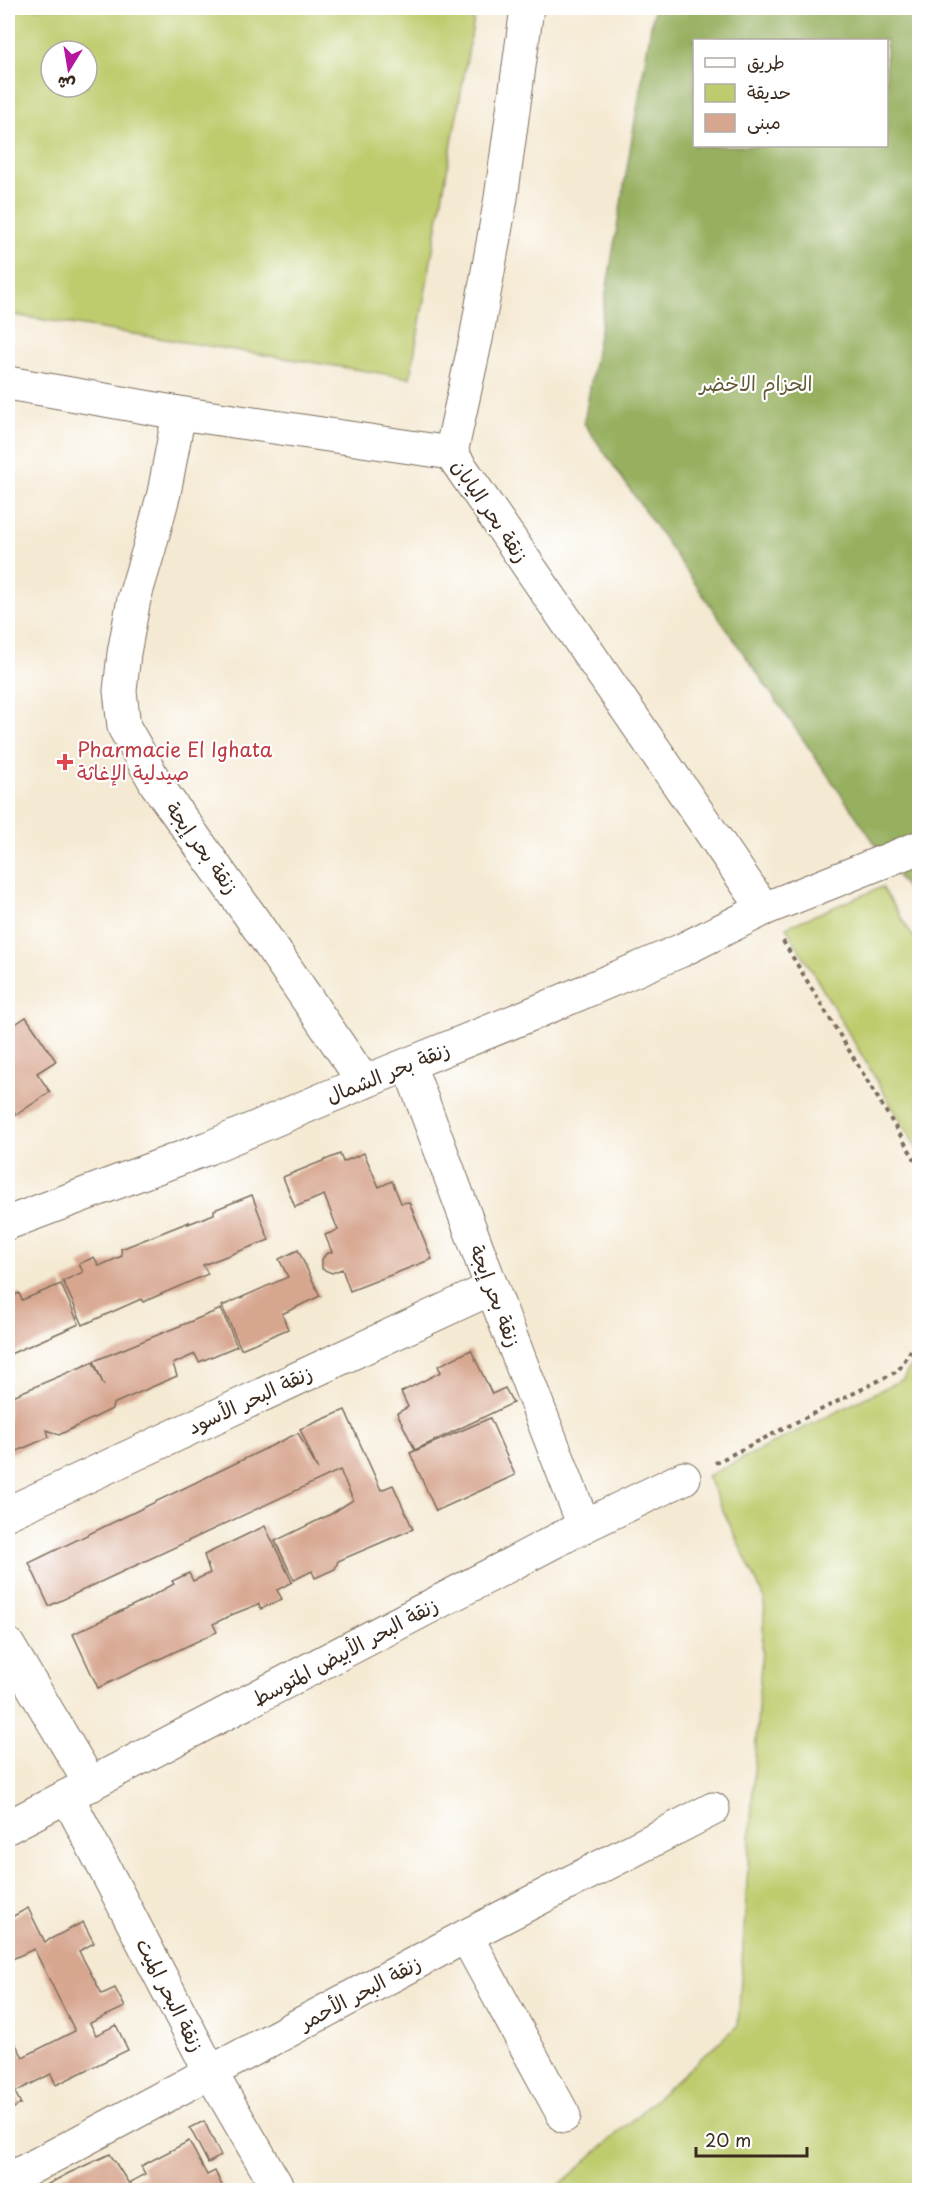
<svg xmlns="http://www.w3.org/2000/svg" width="927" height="2198" viewBox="0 0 927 2198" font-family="'Playpen Sans','Playpen Sans Arabic',sans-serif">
  <rect width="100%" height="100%" fill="#fff"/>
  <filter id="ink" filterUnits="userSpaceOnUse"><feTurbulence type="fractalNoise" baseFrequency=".0167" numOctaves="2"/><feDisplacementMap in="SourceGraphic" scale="12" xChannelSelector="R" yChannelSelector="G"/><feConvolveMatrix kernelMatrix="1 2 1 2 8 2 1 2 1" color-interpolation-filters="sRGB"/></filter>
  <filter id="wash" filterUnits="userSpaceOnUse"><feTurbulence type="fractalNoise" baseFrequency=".008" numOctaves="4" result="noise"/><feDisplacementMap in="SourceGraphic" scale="24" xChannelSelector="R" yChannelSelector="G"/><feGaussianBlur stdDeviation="1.35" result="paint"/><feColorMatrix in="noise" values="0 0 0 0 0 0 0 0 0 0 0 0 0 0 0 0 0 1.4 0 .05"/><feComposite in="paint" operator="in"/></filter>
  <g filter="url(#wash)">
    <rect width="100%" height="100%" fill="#f4e9d2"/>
    <g fill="#bfcc6e" stroke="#7d7b46" stroke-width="1.5" fill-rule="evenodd">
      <path d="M8,8h468l-66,370 -402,-64zM51,51h36v36h-36z"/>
      <path d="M882,887l37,59v206l-133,-225z"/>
      <path d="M919,1352v838h-365l184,-165 27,-425 -58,-124 196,-97z"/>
    </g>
    <path fill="#97b061" stroke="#696d40" stroke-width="1.5" fill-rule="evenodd" d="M654,8h265v899l-335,-484zM694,40h192v106h-192z"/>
    <g id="blocks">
      <g fill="#d7a68f">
        <path d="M26,1017l30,44 -19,12 13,19 -34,23 -8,-13v-73z"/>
        <path d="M364,1153l15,34 13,-6 9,22 8,-1 23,57 -82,32 -8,-22 -10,4 -10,-4v-10l4,-5 6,-2 -7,-17 13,-5 -14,-35 -29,12 -12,-30 57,-23 3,8z"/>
        <path d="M252,1195l17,45 -66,25 5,9 -65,28 -2,-3 -58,26 -20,-44 20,-9 -4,-8 15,-7 5,9 23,-10 -1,-7 68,-27 -1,2 26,-10v-4z"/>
        <path d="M298,1250l22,46 -38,18 6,15 -47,20 -19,-43 66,-29 -9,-18z"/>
        <path d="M61,1284l18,40 -71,31v-57l11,-5 3,7z"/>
        <path d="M221,1309l16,37 -38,16 -4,-8 -22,10 4,12 -64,28 -1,5 -53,26 -12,-5 2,7 -41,18v-57l85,-36 11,24 -10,-25z"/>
        <path d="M471,1350l21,44 13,-6 8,15 -98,47 -18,-37 11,-6 -7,-15 40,-20 -3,-6z"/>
        <path d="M345,1410l36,80 12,-5 20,44 -75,32 -3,8 -20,9 -3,-7 -18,9 -19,-39 56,-27 22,-14 -13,-30 -291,136 -20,-43 269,-130 20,37 -18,-41z"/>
        <path d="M490,1418l25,57 -79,36 -26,-58z"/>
        <path d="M265,1526l27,56 -15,8 5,9 -21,10 -2,-5 -28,11 -18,9 4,8 -119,56 -25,-54 73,-35 28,-15 -2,-3 17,-8 4,8 17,-8 -6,-18z"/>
        <path d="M28,1908l17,34 38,-20 11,21 -15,8 23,43 13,-6 10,19 -35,16 6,12 20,-10 12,25 -72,35 -5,-11 -36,18 6,12 -13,7v-64l7,-4 8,14 52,-26 -41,-82 -26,12v-42z"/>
        <path d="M204,2121l17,35 -13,7 -18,-35z"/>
        <path d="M189,2141l18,34 8,-4 9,19h-90l-4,-8 15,-8 -4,-8z"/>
        <path d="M110,2154l23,36h-96l32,-17z"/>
      </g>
    </g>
  </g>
  <g filter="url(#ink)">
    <use href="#blocks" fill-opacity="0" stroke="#7c6d5d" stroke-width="1.5"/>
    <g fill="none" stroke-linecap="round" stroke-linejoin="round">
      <defs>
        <g id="minor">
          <path d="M8,383l171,30 272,40 313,456"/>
          <path d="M179,413l-15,80 -15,56 -15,50 -10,54 -4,38 4,36 33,58 92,129 115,168"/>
          <path d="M451,453l25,-114 25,-141 26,-190"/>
          <path d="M409,1065l83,223 92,238"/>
          <path d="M8,1223l200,-75 156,-66 163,-66 153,-65 84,-42 156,-62"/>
          <path d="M8,1513l484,-225"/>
          <path d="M8,1645l83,140"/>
          <path d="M67,1796l144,277 68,117"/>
          <path d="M8,1827l576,-301 100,-48"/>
          <path d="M466,1936l98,180"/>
          <path d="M8,2180l458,-244 247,-127"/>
        </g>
      </defs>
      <use href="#minor" stroke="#7c6d5d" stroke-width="35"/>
      <g stroke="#7c6d5d" stroke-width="4" stroke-dasharray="4.5 4.5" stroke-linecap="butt">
        <path d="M783,941l137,227"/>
        <path d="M715,1463l183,-92 22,-35"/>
      </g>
      <use href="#minor" stroke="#fff" stroke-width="33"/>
    </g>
  </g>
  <path fill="#e0444e" stroke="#fff" stroke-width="2" d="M62 753h6v6h6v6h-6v6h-6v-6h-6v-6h6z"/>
  <g text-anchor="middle" stroke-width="4.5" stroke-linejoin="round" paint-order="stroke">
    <g font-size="20" fill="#635b36" stroke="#fff">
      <text x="756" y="391">الحزام الاخضر</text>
    </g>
    <g font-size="20" fill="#3b2a1e" stroke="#fff">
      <text transform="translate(490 511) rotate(56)" y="7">زنقة بحر اليابان</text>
      <text transform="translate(202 848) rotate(54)" y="7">زنقة بحر إيجة</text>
      <text transform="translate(388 1073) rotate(-22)" y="7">زنقة بحر الشمال</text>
      <text transform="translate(495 1296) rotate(69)" y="7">زنقة بحر إيجة</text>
      <text transform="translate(250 1400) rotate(-25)" y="7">زنقة البحر الأسود</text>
      <text transform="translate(345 1652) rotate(-28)" y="7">زنقة البحر الأبيض المتوسط</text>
      <text transform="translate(360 1993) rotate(-28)" y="7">زنقة البحر الأحمر</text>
      <text transform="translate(170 1995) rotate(63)" y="7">زنقة البحر الميت</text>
    </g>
    <g font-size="20" fill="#be3a42" stroke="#fff" text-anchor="start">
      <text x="77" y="757">Pharmacie El Ighata<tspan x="77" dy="23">صيدلية الإغاثة</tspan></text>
    </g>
  </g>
  <rect width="927" height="2198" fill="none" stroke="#fff" stroke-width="30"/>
  <rect x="693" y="39" width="195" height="108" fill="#ffffff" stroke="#b1aaa5" stroke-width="1.5"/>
  <rect x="705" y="58" width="30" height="9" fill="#ffffff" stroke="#b1aaa5" stroke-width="1.5"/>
  <text x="747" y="69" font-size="18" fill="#3b2a1e">طريق</text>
  <rect x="705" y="84" width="30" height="18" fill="#bfcc6e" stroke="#b1aaa5" stroke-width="1.5"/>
  <text x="747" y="99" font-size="18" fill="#3b2a1e">حديقة</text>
  <rect x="705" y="114" width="30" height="18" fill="#d7a68f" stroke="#b1aaa5" stroke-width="1.5"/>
  <text x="747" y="129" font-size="18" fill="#3b2a1e">مبنى</text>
  <g transform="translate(69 69) rotate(191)"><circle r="28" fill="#ffffff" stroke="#b1aaa5" stroke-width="1.5"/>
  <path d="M0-4.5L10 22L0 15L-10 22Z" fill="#b5179e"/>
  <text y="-9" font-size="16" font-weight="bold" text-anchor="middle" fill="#3b2a1e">ش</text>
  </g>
  <path d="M696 2147v9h111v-9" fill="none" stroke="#3b2a1e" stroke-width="3"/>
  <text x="705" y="2147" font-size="18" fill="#3b2a1e" stroke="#ffffff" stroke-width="4.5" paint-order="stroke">20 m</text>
</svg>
